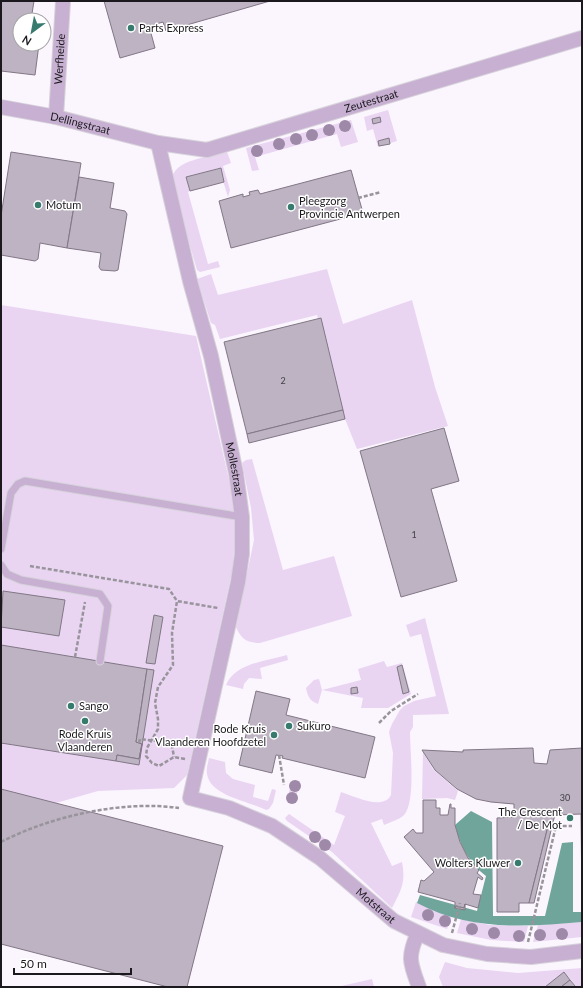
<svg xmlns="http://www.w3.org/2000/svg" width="583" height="988" viewBox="0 0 583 988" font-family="Lato,sans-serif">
  <rect width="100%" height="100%" fill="#fbf5fe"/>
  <g fill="#e9d5f2">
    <path d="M388,110l9,31 -19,6 -5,-18 -6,2 -3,-14z"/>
    <path d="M351,120l7,22 -17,5 -4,-13 -82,23 4,13 -7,1 -6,-23z"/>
    <path d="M227,152l4,11 -8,3 7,24 -2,7 -9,-29 -33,9 4,14 -2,1 20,72 10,-3 2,6 -20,5 -3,-2 -26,-89c3,-23 38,-23 56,-29z"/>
    <path d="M327,269l16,55 69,-24 23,87 13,39 -91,23 -12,-30 -28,-104 -97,24 -5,-14 -4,-2 -14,-44 14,-5 7,21z"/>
    <path d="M1,305l195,31 34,148 6,49 -4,39 -45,203 -13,13 -76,3 -70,20 -27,14z"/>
    <path d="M252,459l31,111 51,-14 18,60 -92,27c-13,0 -19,-4 -24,-16l18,-87 -3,-32 -9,-45 4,-3z"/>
    <path d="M425,618l24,96 -36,1v12l-3,5c0,19 6,70 -6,83 -5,5 -14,7 -20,10l-2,-6 -11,4 21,43 10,-4c4,21 -1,28 -10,46l-60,-56 -45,-31 -2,-3 4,-4 45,31 11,-29 -10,-4 6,-20c13,4 42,19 50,3l2,-42 -4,-21 3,-8 8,-14 4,-4 10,-5 22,-5 -15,-62 -11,3 -4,-12z"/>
    <path d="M287,655l1,5 -28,8 2,11 -13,-1 -5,6 -1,5 -17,-4c9,-22 41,-24 61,-30z"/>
    <path d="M384,661l3,6 15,-4 9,31 -23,14h-27l2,-10 -41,-8 -4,14c-8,-3 -10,-7 -12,-16l8,-8 5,-1 3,11 39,-10 -3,-11z"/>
    <path d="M423,752l10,17 25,22 -3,9 -8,-2 -25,1z"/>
    <path d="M209,758l16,4 1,11 7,6 22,6 -2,12 15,4 4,-12 4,1 -3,13 -4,6 -3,1c-17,-9 -56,-14 -59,-36 -1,-5 1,-11 2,-16z"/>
    <path d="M294,781h6l-5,21 -7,-5 3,-14z"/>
    <path d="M416,902l36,14 -5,13 -36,-12z"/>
    <path d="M461,919l29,6 38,1 -4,16 -33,-2 -34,-7z"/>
    <path d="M582,922v15l-49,5 5,-17z"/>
    <path d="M445,962l22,6 51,5 64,-5v19h-5l-13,-15 -19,15h-102l-4,-10z"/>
    <path d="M372,979l2,8h-37z"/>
  </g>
  <path fill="#6fa59a" d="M471,811l21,11 1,94h52l17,-73 11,-1v70h9v10c-57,5 -112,9 -165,-19l3,-8 57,16 9,-35c-18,-14 -25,-29 -31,-51z"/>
  <g fill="#bdb3c2" stroke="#817785">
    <path d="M1,1h33l-3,19h-11v24h19l-4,31 -34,-4z"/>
    <path d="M104,1h166l-104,30 -3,-9 -14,4 6,22 -35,10z"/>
    <path d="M32,15l10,1v4h-11z"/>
    <path d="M380,117l1,5 -8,2 -1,-5z"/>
    <path d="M389,138l1,6 -11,2 -1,-5z"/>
    <path d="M11,152l70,11 -14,85 -27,-5 -2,16 -3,2 -34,-6v-39z"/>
    <path d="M221,168l3,14 -34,9 -4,-14z"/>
    <path d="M351,170l12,43 -132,35 -12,-47 24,-7v3l7,-2 -1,-3 9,-2 2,4z"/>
    <path d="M79,177l35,6 -4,25 15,3 2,3 -9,56 -3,1 -14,-1 -2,-3 2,-14 -34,-5z"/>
    <path d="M321,318l22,92 -96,24 -23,-92z"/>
    <path d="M343,410l2,9 -96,24 -2,-9z"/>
    <path d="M444,428l15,53 -28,8 26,92 -56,16 -41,-146z"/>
    <path d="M3,591l62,9 -6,36 -58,-9z"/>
    <path d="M154,615l9,2 -8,47 -9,-1z"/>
    <path d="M1,645l146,24 -11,73 6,2 -3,15 -22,-4 -1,6 -115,-18z"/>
    <path d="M402,665l7,27 -6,2 -6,-27z"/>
    <path d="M147,669l7,1 -15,95 -23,-4 1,-6 22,4 3,-15 -6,-2z"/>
    <path d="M357,687l1,6 -7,1v-6z"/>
    <path d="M256,691l34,8 -4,16 89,22 -10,41 -83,-20 1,-2 -7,-1 -4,18 -33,-8z"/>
    <path d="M533,748l1,15 13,1 3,-14 32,-2v159l-1,-93 -26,1 -2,7h-4l-20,81h-10v9h-22v-94l17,-1v-13l-23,-2 -15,-3 -19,-10 -22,-19 -13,-20 41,2v-2z"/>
    <path d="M1,789l222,57 -36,141h-19l-167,-43z"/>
    <path d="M423,800h13v8h4v7h8l2,-11h1v4h4v17l5,17 8,16 11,12 -2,3 6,5 -1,2 -4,-3 -5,17 8,1 -3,13 -13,-4 -1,4 -8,-2 -1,2v-6l-37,-10 3,-12 3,1 10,-9 -30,-35 9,-8 3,4h7z"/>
    <path d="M549,822h4l-19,81h-5z"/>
    <path d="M465,904v6l-10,-2 1,-2 8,2z"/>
    <path d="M564,972l6,8 -9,7h-16z"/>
    <path d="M570,980l6,7h-15z"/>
  </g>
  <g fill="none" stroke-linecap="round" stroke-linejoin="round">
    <defs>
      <g id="lane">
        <path d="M1,549l10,-56 7,-9 7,-3 217,36"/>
        <path d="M1,565l6,9 14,6 79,14 8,12 -8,55"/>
      </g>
      <g id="street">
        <path id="s1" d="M1,107l55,10 102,26 49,7 375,-112"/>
        <path id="s2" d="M56,117l7,-116"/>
        <path id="s3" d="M158,143l32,138 21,75 25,117 6,44v37l-4,28 -48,216 39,10 43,18 48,32 74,63 49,24 44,9 44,3 51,-6"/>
        <path d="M418,933c-11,24 -8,30 1,54"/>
      </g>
    </defs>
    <use href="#lane" stroke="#d7d2da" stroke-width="9"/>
    <use href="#street" stroke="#d7d2da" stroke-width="16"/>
    <g stroke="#99949c" stroke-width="2.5" stroke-dasharray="4 2" stroke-linecap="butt">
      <path d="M358,198l23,-6"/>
      <path d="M30,566l139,23 8,12"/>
      <path d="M75,657l10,-55"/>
      <path d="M379,723l12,-12 27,-17"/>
      <path d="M139,743l1,-4 25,3 7,4 2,11"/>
      <path d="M279,755l5,30"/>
      <path d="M185,759l-11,-2 -15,9 -7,-3 -6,-7 1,-8 11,-19v-10l-3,-16 3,-16 15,-22 -1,-32 5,-32 41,7"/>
      <path d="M1,842c50,-26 122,-42 178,-34"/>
      <path d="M452,933l8,-30"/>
      <path d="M528,942l28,-116h16"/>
    </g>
    <use href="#lane" stroke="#c7b0d2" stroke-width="7"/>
    <use href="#street" stroke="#c7b0d2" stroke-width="14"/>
  </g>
  <g fill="#9f89a8">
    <circle cx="345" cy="126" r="6"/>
    <circle cx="329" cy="130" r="6"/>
    <circle cx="312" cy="135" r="6"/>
    <circle cx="296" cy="139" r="6"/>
    <circle cx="279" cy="144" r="6"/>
    <circle cx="257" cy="151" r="6"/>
    <circle cx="295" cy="786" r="6"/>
    <circle cx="292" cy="798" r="6"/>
    <circle cx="315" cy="837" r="6"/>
    <circle cx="325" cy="845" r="6"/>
    <circle cx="428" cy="915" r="6"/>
    <circle cx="445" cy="921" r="6"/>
    <circle cx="472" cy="929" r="6"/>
    <circle cx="494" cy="933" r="6"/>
    <circle cx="562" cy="934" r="6"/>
    <circle cx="540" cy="935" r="6"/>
    <circle cx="519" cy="936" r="6"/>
  </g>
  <g fill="#377b6f" stroke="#fff" stroke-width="1.5">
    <circle cx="131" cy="28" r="4"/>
    <circle cx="38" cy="205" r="4"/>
    <circle cx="291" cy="207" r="4"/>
    <circle cx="71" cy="706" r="4"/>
    <circle cx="85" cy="721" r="4"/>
    <circle cx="289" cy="726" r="4"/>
    <circle cx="274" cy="735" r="4"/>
    <circle cx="570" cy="818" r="4"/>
    <circle cx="518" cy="863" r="4"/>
  </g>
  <g text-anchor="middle" stroke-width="3" stroke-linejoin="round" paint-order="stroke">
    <g font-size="9" fill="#444047">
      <text x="283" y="384">2</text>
      <text x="414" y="538">1</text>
      <text x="565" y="801">30</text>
    </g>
    <g font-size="11" fill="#1c191e" stroke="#fff" text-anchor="start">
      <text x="139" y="32">Parts Express</text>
      <text x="299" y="205">Pleegzorg<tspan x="299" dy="13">Provincie Antwerpen</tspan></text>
      <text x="46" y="209">Motum</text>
      <text x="79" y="710">Sango</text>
      <text x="297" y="730">Sukuro</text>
      <text x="266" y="733" text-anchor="end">Rode Kruis<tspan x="266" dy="13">Vlaanderen Hoofdzetel</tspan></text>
      <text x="85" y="738" text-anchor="middle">Rode Kruis<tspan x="85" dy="13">Vlaanderen</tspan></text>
      <text x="562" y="816" text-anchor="end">The Crescent<tspan x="562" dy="13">/ De Mot</tspan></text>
      <text x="510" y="867" text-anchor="end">Wolters Kluwer</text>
    </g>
    <g font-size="11" fill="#1c191e" stroke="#fff">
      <text dy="4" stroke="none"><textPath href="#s2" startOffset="58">Werfheide</textPath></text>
      <text dy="4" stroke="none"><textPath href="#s1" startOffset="382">Zeutestraat</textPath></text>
      <text dy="4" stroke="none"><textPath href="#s1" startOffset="81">Dellingstraat</textPath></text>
      <text dy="4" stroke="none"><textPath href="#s3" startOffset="335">Mollestraat</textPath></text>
      <text dy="4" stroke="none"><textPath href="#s3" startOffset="888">Motstraat</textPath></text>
    </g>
  </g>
  <rect width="583" height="988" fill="none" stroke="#1c191e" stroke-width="4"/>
  <g transform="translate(32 32) rotate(212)"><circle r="19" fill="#ffffff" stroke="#a4a3a5"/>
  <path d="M0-3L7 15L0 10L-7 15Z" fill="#377b6f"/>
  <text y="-6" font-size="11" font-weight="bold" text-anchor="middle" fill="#1c191e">N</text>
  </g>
  <path d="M14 968v6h117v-6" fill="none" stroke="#1c191e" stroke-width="2"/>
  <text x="20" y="968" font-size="12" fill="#1c191e" stroke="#ffffff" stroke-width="3" paint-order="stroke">50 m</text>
</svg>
